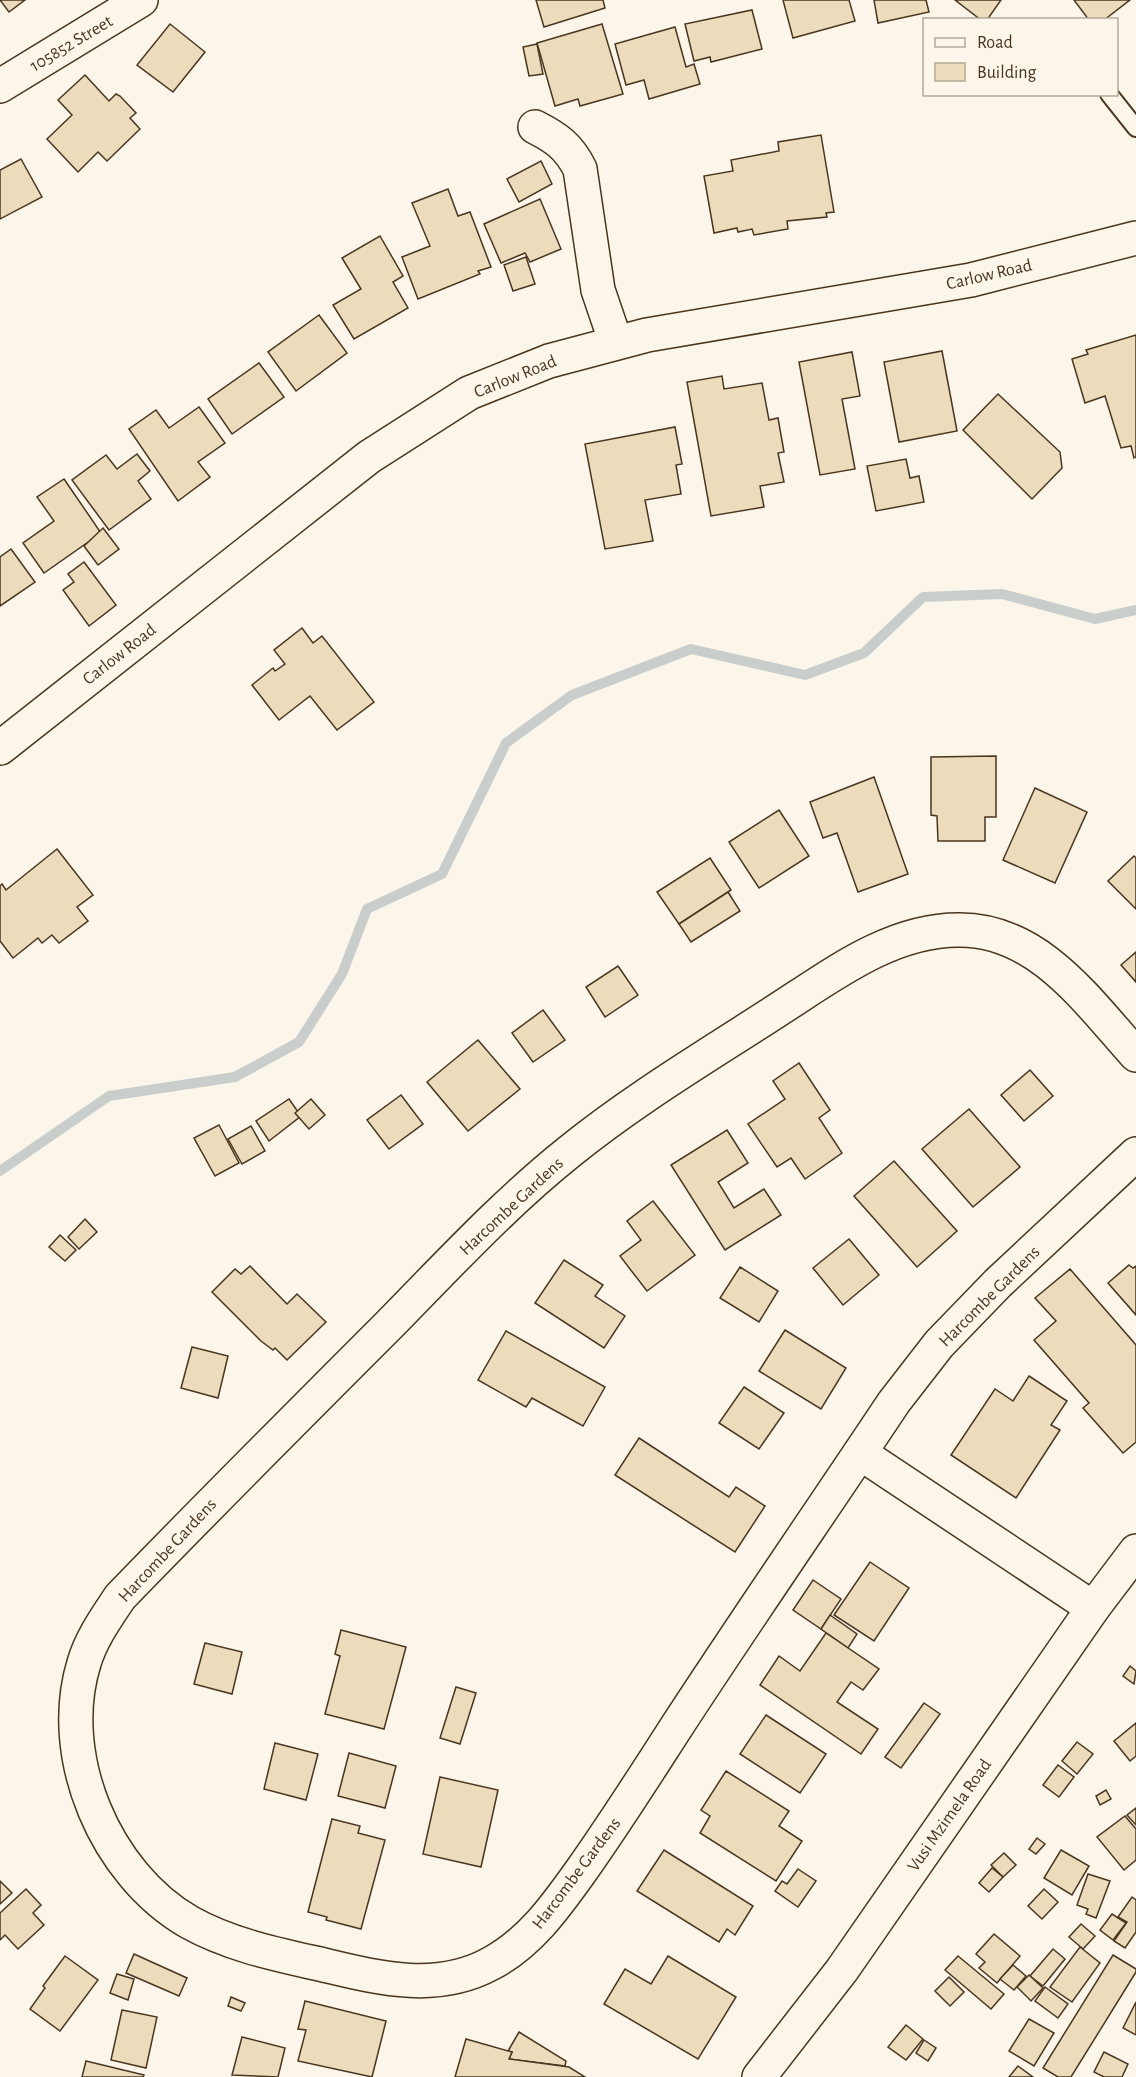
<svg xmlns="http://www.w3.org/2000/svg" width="1136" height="2077" viewBox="0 0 1136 2077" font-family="'Alegreya Sans',sans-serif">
  <rect width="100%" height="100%" fill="#fbf6e9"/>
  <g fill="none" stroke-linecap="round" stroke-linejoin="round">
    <path stroke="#c9cecd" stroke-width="10" d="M0,1171l109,-75 126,-19 64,-35 43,-68 25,-65 75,-35 64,-131 66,-48 119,-46 114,26 59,-22 59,-56 79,-3 93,25 41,-9"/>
  </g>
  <g fill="#ecdcbc" stroke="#4a3520" stroke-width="1.5">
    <path d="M0,0h25l-16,12z"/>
    <path d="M536,0h67l2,8 -61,19z"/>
    <path d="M783,0h66l6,21 -62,17z"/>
    <path d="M874,0h52l3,12 -51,11z"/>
    <path d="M955,0h46l-14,20h-6z"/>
    <path d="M1074,0h56l-26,20h-15z"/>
    <path d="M752,10l10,39 -51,13 -1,-5 -16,4 -9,-37z"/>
    <path d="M170,24l35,28 -32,40 -36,-27z"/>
    <path d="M602,24l21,70 -43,12 -2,-7 -23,7 -18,-63z"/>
    <path d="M675,27l11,40 8,-3 6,20 -51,15 -5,-19 -18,5 -11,-41z"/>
    <path d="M537,44l6,30 -14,2 -6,-29z"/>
    <path d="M85,75l24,26 7,-7 4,2 16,17 -6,5 10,11 -33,32 -9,-9 -20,20 -31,-33 25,-24 -14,-15z"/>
    <path d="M821,135l13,77 -8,1 1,4 -40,4 1,8 -34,6 -2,-6 -14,3 -1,-4 -23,5 -10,-57 29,-5 -2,-11 48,-9 -1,-9z"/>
    <path d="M21,159l21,38 -42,22v-49z"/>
    <path d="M541,161l11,23 -33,18 -12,-23z"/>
    <path d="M448,189l10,27 12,-4 21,55 -13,4 2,3 -62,25 -16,-42 28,-11 -18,-43z"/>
    <path d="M540,199l21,50 -31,13 -5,-9 -24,10 -17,-39z"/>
    <path d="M380,236l23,40 -10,6 15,26 -54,31 -21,-34 28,-16 -19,-31z"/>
    <path d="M526,257l9,27 -22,7 -9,-26z"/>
    <path d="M319,315l28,38 -51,38 -28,-39z"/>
    <path d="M1136,335v122l-2,1 -3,-12 -10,2 -16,-52 -20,7 -13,-44 16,-5 -2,-4z"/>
    <path d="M942,351l15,80 -58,11 -15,-80z"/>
    <path d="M852,352l8,44 -18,3 13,70 -35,6 -21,-113z"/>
    <path d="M259,363l25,34 -52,37 -24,-35z"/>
    <path d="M722,376l2,13 38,-6 7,37 9,-2 6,34 -6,1 6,29 -24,4 4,21 -53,9 -24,-134z"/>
    <path d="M998,394l62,58 2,16 -30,31 -69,-69z"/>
    <path d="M199,407l26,36 -27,19 12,15 -32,24 -49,-72 27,-19 13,18z"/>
    <path d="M675,427l7,37 -6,1 5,29 -36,6 8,41 -48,8 -20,-105z"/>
    <path d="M137,454l13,17 -12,10 13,18 -42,31 -37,-50 34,-25 11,14z"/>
    <path d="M906,459l4,19 9,-2 5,26 -48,9 -9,-45z"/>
    <path d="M64,479l37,54 -57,40 -21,-30 31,-22 -17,-24z"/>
    <path d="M103,528l16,21 -21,16 -14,-19z"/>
    <path d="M11,549l24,33 -35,24v-49z"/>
    <path d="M84,562l32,43 -27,21 -26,-36 11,-8 -6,-8z"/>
    <path d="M302,628l11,15 9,-7 52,66 -37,28 -27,-34 -31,24 -27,-35 21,-17 2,3 10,-7 -11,-14z"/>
    <path d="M996,756v61h-11v24h-47l-1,-25 -6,-1v-58z"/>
    <path d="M874,777l34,97 -50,18 -21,-59 -14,5 -13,-36z"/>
    <path d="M1035,788l52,24 -32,71 -52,-23z"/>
    <path d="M779,810l30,46 -50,32 -30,-46z"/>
    <path d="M57,849l36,46 -16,12 11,14 -29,22 -7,-8 -10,8 -4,-5 -25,20 -13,-17v-55l2,-2 4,6z"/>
    <path d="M1134,856l2,2v51l-28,-28z"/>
    <path d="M710,858l21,32 -52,34 -22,-32z"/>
    <path d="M728,892l12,19 -49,31 -12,-18z"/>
    <path d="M1136,952v30l-15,-17z"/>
    <path d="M618,966l20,29 -33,22 -19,-30z"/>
    <path d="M543,1010l22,30 -32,22 -21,-29z"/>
    <path d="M478,1040l42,49 -52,42 -41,-49z"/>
    <path d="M799,1063l31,47 -11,8 23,35 -37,26 -14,-21 -14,9 -29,-43 37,-25 -12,-18z"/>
    <path d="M1030,1070l23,26 -29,25 -23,-26z"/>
    <path d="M401,1095l22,29 -34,25 -22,-29z"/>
    <path d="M289,1099l12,17 -32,25 -13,-20z"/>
    <path d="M311,1099l14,16 -16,14 -14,-16z"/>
    <path d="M969,1109l51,58 -47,40 -51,-58z"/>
    <path d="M219,1125l20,38 -24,13 -21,-38z"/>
    <path d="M251,1126l14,25 -23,13 -14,-25z"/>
    <path d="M727,1130l21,33 -30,19 16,26 30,-19 17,26 -56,35 -54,-85z"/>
    <path d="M894,1161l63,70 -40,36 -63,-71z"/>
    <path d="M653,1201l42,54 -48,36 -27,-35 21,-16 -14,-19z"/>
    <path d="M85,1219l12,13 -18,17 -11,-12z"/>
    <path d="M60,1235l16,15 -11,11 -16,-14z"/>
    <path d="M849,1239l30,36 -36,30 -30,-37z"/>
    <path d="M564,1260l39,25 -8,11 30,20 -21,32 -69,-45z"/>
    <path d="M1129,1265l4,3 3,-2v49l-28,-32z"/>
    <path d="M250,1266l37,38 10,-10 29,28 -39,38 -12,-12 -2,2 -12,-9 -49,-49 23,-23 6,5z"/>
    <path d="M740,1267l38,24 -19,31 -39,-24z"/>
    <path d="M1070,1269l66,76v97l-13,11 -40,-45 6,-5 -55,-63 22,-19 -21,-23z"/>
    <path d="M785,1330l61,38 -25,41 -62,-38z"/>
    <path d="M506,1331l99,56 -22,39 -51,-28 -6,9 -48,-27z"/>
    <path d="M192,1347l36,9 -10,42 -37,-10z"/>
    <path d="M1029,1376l38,25 -16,24 9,5 -44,68 -65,-43 44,-66 18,12z"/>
    <path d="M744,1387l40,26 -25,36 -40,-26z"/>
    <path d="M639,1438l90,59 7,-10 29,19 -30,46 -120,-77z"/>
    <path d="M870,1562l39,26 -35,53 -40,-26z"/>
    <path d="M813,1580l28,19 -20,30 -28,-19z"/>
    <path d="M830,1615l27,19 -9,14 -27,-19z"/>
    <path d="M341,1630l65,17 -22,82 -59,-15 15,-58 -5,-2z"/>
    <path d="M826,1633l53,36 -16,21 -12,-8 -14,20 41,27 -17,25 -101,-69 19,-29 21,15z"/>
    <path d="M205,1643l37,9 -10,42 -38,-10z"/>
    <path d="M1130,1666l6,5 -2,13 -11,-8z"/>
    <path d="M456,1687l20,6 -16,51 -20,-6z"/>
    <path d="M924,1703l16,11 -39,54 -16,-11z"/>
    <path d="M766,1715l60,39 -26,39 -60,-39z"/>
    <path d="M1136,1723v33l-6,5 -16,-20z"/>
    <path d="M1077,1742l16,12 -16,20 -15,-13z"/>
    <path d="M275,1743l43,11 -12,46 -42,-11z"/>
    <path d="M349,1753l47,13 -11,42 -47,-12z"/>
    <path d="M1058,1765l16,12 -15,20 -16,-12z"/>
    <path d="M726,1771l63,40 -10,15 23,15 -26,40 -76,-48 10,-17 -9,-6z"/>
    <path d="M440,1777l58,13 -17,77 -58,-13z"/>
    <path d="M1106,1790l5,9 -11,6 -4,-9z"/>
    <path d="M1136,1808v17l-9,-10z"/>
    <path d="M1125,1816l11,13v31l-12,10 -27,-33z"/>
    <path d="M332,1819l28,7 -2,7 27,7 -24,89 -35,-9 1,-3 -19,-5z"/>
    <path d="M1037,1838l8,6 -9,10 -7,-5z"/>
    <path d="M664,1850l89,56 -18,29 -8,-6 -8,13 -82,-51z"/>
    <path d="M1061,1850l28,16 -17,29 -28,-17z"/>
    <path d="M1004,1853l12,12 -13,12 -12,-12z"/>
    <path d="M992,1868l11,9 -14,15 -10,-9z"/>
    <path d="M798,1869l18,12 -18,26 -23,-16 7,-10 5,3z"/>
    <path d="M1088,1874l22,7 -14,37 -10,-4 2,-5 -11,-4z"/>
    <path d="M0,1881l12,12 -12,11z"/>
    <path d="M26,1889l15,16 -8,8 11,12 -26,24 -13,-14 -5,5v-27z"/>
    <path d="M1044,1889l14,13 -16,17 -14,-13z"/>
    <path d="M1132,1897l4,3v32l-11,16 -11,-7 13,-19 -9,-5z"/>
    <path d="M1112,1914l14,9 -13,17 -13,-10z"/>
    <path d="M1081,1924l14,12 -12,13 -14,-12z"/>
    <path d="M994,1934l26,22 -23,27 -18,-15 6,-6 -9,-8z"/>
    <path d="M1080,1947l20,16 -28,39 -22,-15z"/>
    <path d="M1053,1949l12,10 -22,27 -13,-10z"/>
    <path d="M134,1954l53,24 -8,18 -53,-23z"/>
    <path d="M1113,1955l23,14v3l-65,105h-13l-15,-9z"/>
    <path d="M65,1956l33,24 -38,51 -30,-22 15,-21 -2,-2z"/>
    <path d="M668,1956l68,41 -38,62 -94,-55 21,-35 26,15z"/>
    <path d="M958,1956l46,38 -13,15 -46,-39z"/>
    <path d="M1013,1965l13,11 -12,14 -14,-11z"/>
    <path d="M117,1974l17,5 -6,21 -18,-7z"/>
    <path d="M1029,1975l14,13 -12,13 -14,-14z"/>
    <path d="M949,1977l15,15 -14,14 -15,-15z"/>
    <path d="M1045,1987l23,17 -10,14 -23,-17z"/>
    <path d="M231,1997l14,6 -4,8 -13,-5z"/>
    <path d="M305,2001l81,20 -14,56 -74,-16 8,-31 -8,-1z"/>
    <path d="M1136,2002v33l-13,-7z"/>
    <path d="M122,2010l35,7 -11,51 -35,-8z"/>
    <path d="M1029,2019l25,14 -20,33 -25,-15z"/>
    <path d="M906,2025l17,14 -17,21 -18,-13z"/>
    <path d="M519,2032l47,29 -1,5 -56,-7 3,-7 -4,-1z"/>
    <path d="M242,2037l43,11 -7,29 -46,-2z"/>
    <path d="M466,2039l46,13 -3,7 60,8 16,10h-130z"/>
    <path d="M924,2040l12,8 -8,13 -12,-8z"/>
    <path d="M1104,2052l24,12 -6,13h-18l-10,-5z"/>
    <path d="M86,2061l58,14 -1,2h-61z"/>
    <path d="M1018,2066l15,11h-24z"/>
  </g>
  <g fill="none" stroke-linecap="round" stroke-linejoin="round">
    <defs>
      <path id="service" d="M1109,94l27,34"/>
      <g id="minor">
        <path d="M0,86l141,-86"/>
        <path d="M535,127c22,11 34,20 45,42l18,121 18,53"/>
        <path d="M0,748l369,-291 100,-64 80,-32 98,-26 324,-55 165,-42"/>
        <path d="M1136,1055c-48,-53 -97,-125 -176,-125 -71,-1 -133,49 -190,85 -68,44 -138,86 -201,137 -65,52 -122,114 -180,173 -90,90 -180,180 -269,272 -14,21 -29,42 -36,66 -29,94 22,211 105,259 43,24 91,33 139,44 54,13 110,26 162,-2 40,-21 66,-58 91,-93 34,-48 65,-97 96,-145 71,-109 145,-216 217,-324l45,-58 59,-61 138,-129"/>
        <path d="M860,1453l233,155"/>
      </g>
      <path id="secondary" d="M759,2077l83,-107 251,-362 43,-57"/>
    </defs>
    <use href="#service" stroke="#4a3520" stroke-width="20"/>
    <use href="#minor" stroke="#4a3520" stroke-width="36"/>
    <use href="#secondary" stroke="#4a3520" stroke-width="36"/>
    <use href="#service" stroke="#fbf6e9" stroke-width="16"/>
    <use href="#minor" stroke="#fbf6e9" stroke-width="33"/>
    <use href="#secondary" stroke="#fbf6e9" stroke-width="33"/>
  </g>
  <g text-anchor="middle" stroke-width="4.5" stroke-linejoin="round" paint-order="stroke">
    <g font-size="18" fill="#4a3520" stroke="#fbf6e9">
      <text transform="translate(71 43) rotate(-31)" y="6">105852 Street</text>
      <text transform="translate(989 274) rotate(-13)" y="6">Carlow Road</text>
      <text transform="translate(515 376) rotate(-22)" y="6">Carlow Road</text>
      <text transform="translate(119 654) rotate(-38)" y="6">Carlow Road</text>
      <text transform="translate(511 1206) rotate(-43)" y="6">Harcombe Gardens</text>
      <text transform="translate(989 1296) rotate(-45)" y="6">Harcombe Gardens</text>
      <text transform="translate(167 1550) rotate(-47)" y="6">Harcombe Gardens</text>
      <text transform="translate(949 1815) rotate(-55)" y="6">Vusi Mzimela Road</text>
      <text transform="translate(576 1873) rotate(-53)" y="6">Harcombe Gardens</text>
    </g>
  </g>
  <rect x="923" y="18" width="195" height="78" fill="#fbf6e9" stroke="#b4a999" stroke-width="1.5"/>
  <rect x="935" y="38" width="30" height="9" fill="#fbf6e9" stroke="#b4a999" stroke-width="1.5"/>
  <text x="977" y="48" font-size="18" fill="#4a3520">Road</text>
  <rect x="935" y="63" width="30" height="18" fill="#ecdcbc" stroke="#b4a999" stroke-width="1.5"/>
  <text x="977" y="78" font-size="18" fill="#4a3520">Building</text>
</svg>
